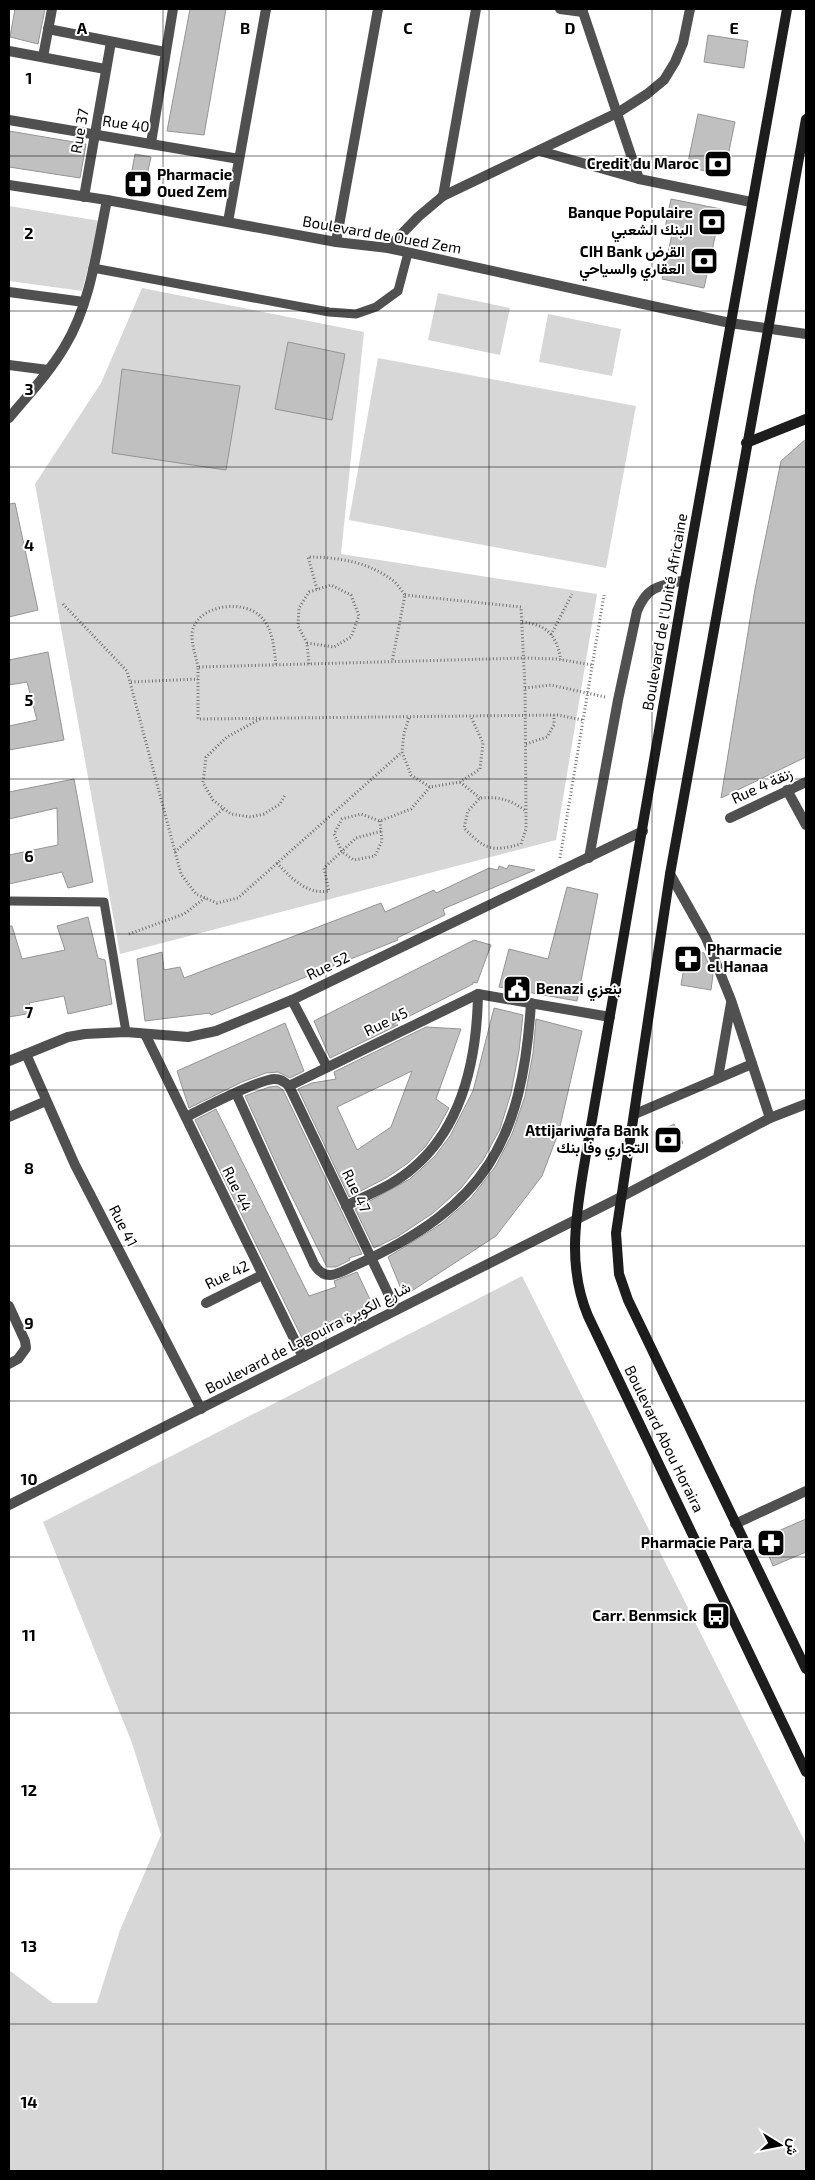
<svg xmlns="http://www.w3.org/2000/svg" width="815" height="2180" viewBox="0 0 815 2180" font-family="'Exo 2',Vazirmatn,sans-serif">
  <rect width="100%" height="100%" fill="#fff"/>
  <g fill="#d7d7d7">
    <path d="M9,206l91,15 -18,70 -73,-10z"/>
    <path d="M142,288l222,44 -23,222 256,40 -41,246 -436,114 -85,-470 66,-101z"/>
    <path d="M438,293l72,15 -10,47 -72,-15z"/>
    <path d="M548,314l73,15 -9,47 -73,-14z"/>
    <path d="M378,358l258,48 -30,162 -257,-48z"/>
    <path d="M522,1276l284,568v327h-797v-201l44,33h44l23,-73 41,-95 -29,-92 -89,-221z"/>
  </g>
  <g fill="#c0c0c0" stroke="#949494" fill-rule="evenodd">
    <path d="M15,9h30l-7,35 -28,-7z"/>
    <path d="M190,9h36l-22,126 -37,-4z"/>
    <path d="M708,35l40,6 -4,27 -40,-6z"/>
    <path d="M698,114l37,8 -11,53 -37,-8z"/>
    <path d="M9,131l77,13 -6,34 -71,-11z"/>
    <path d="M135,154l16,3 -7,32 -15,-3z"/>
    <path d="M671,199l50,10 -17,79 -42,-9 11,-49 -8,-2z"/>
    <path d="M288,342l57,12 -13,66 -57,-11z"/>
    <path d="M122,369l118,17 -14,84 -114,-17z"/>
    <path d="M806,439v318l-85,41 34,-209 26,-128z"/>
    <path d="M15,503l23,107 -29,7v-113z"/>
    <path d="M48,652l16,88 -55,10v-24l28,-6 -10,-38 -18,3v-25z"/>
    <path d="M74,779l19,103 -25,6 -6,-16 -53,12v-29l49,-10 -1,-37 -48,11v-27z"/>
    <path d="M509,865l26,5 -92,39 2,6 -48,23 1,2 -187,75 -1,-2 -65,8 -8,-62 25,-7 2,18 16,-3 4,11 197,-75 4,9 49,-22 2,3 53,-25 9,2 1,-4 8,3z"/>
    <path d="M567,887l31,7 -21,107 -78,-14 10,-38 39,10z"/>
    <path d="M88,917l10,41 7,2 7,44 -44,10 -4,-18 -35,7 3,10 -23,4v-91h3l10,33 43,-9 -8,-24z"/>
    <path d="M474,940l17,5 -14,38 -4,-1v2l-81,41h6l-68,33 -16,-37z"/>
    <path d="M687,950l17,3 9,22 -2,15 -30,-5z"/>
    <path d="M494,1008l29,7 -4,36 -8,42 -11,36 -17,31 -22,28 -28,25 -36,24 -23,11 -19,-39 55,-30 25,-23 15,-20 23,-45z"/>
    <path d="M536,1019l46,12 -23,100 -17,45 -46,60 -92,60 -16,-39 53,-33 30,-26 24,-31 17,-33 13,-38 8,-43z"/>
    <path d="M285,1023l19,48 -14,7 -12,-6 -12,1 -24,9 -53,26 -12,-37z"/>
    <path d="M426,1027l35,2 -25,70 13,9 -11,20 -13,19 -17,16 -22,15 -37,19 -51,-108 14,-6 24,-4 -2,-7zM412,1071l-21,56 -34,23 -20,-43z"/>
    <path d="M277,1086l6,4 79,164 -13,4 1,2 -14,7h-9l-45,-90 -37,-81 24,-9z"/>
    <path d="M216,1109l93,187 27,-9 -2,-6 23,-9 18,38 -71,32 -109,-222z"/>
    <path d="M674,1124l9,19 -22,10 -6,-14 5,-2 -2,-5z"/>
    <path d="M806,1519v33l-33,14 -11,-28z"/>
  </g>
  <g fill="none" stroke-linecap="round" stroke-linejoin="round">
    <g stroke="#727272" stroke-width="3" stroke-dasharray="1 2.5" stroke-linecap="butt">
      <path d="M317,589l-9,-32c29,0 61,5 84,23 5,3 9,10 13,15l-13,67"/>
      <path d="M405,595l116,12 4,81 1,123v18l-5,15c-29,8 -36,6 -57,-16l4,-17 12,-13c21,-1 29,1 46,13"/>
      <path d="M63,604l64,67 54,203 15,20 21,9 21,-5 164,-146"/>
      <path d="M522,622c26,3 34,13 39,38"/>
      <path d="M551,635l21,-41"/>
      <path d="M307,643l27,4 17,-10 8,-21 -8,-21 -20,-10 -22,7 -10,16 -1,18 9,17 2,21"/>
      <path d="M198,667c-2,-10 -6,-21 -6,-31 0,-29 47,-38 67,-21 14,12 15,33 17,50"/>
      <path d="M131,682l67,-3"/>
      <path d="M525,688l26,-3 54,12"/>
      <path d="M409,718l-5,15 -2,19 9,23 19,12 30,-5 20,-13 3,-26 -12,-26"/>
      <path d="M260,719l-33,18 -21,20 -3,26 10,17 18,14 20,3 13,-3 16,-10 5,-9"/>
      <path d="M582,720l-24,-5 -360,4v-52l326,-9 33,1 35,6"/>
      <path d="M526,744l21,-7 7,-12v-10"/>
      <path d="M460,782l20,16"/>
      <path d="M380,821l2,20 -7,15 -21,4 -12,-8 -8,-18 8,-15 19,-5 19,7 31,-12 19,-22"/>
      <path d="M175,852l49,-44"/>
      <path d="M560,858l44,-263"/>
      <path d="M277,863c14,15 30,32 52,28l-5,-23 32,-30 26,-7"/>
      <path d="M129,934l55,-20 21,-16"/>
    </g>
    <g stroke="#505050" stroke-width="9">
      <path d="M93,268l236,44 27,2 20,-7 22,-16 10,-38"/>
      <path d="M9,901l95,1 22,130"/>
    </g>
    <g stroke="#505050" stroke-width="10">
      <path d="M560,9l23,3"/>
      <path d="M582,9l57,170"/>
      <path d="M48,29l117,23"/>
      <path d="M9,51l96,18"/>
      <path d="M43,57l9,-48"/>
      <path d="M9,120l230,39"/>
      <path d="M151,143l22,-134"/>
      <path d="M540,151l99,28 112,23"/>
      <path d="M9,185l98,15 229,42 52,6 342,75 76,11"/>
      <path d="M443,196l33,-187"/>
      <path d="M84,197l27,-155"/>
      <path d="M228,222l38,-213"/>
      <path d="M336,242l42,-233"/>
      <path d="M388,248l30,-31 25,-21 176,-84 28,-18 17,-14 11,-18 8,-19 7,-34"/>
      <path d="M9,292l75,10"/>
      <path d="M9,365l39,5"/>
      <path d="M9,418c19,-23 41,-46 56,-72 26,-43 32,-98 42,-146"/>
      <path d="M787,790l19,35"/>
      <path d="M730,818l76,-36"/>
      <path d="M589,858l29,-158 19,-89c11,-26 23,-25 48,-31"/>
      <path d="M670,874l36,64 25,62 39,118"/>
      <path d="M292,1000l35,67"/>
      <path d="M145,1034l158,323"/>
      <path d="M26,1054l49,111 126,244"/>
      <path d="M9,1061l59,-24 17,-3 41,-2 62,5 28,-6 76,-31 351,-169"/>
      <path d="M718,1078l13,-75"/>
      <path d="M289,1086l107,224"/>
      <path d="M236,1093l78,171c12,20 26,8 42,1 130,-59 166,-123 175,-262"/>
      <path d="M635,1114l117,-50"/>
      <path d="M9,1117l37,-16"/>
      <path d="M186,1117c16,-8 75,-39 89,-38 6,0 10,3 14,7l189,-92 132,23"/>
      <path d="M346,1206c23,-12 48,-21 67,-38 50,-42 64,-112 65,-174"/>
      <path d="M206,1303l56,-28"/>
      <path d="M9,1306l16,35 1,7 -8,11 -9,5"/>
      <path d="M9,1505l612,-308 149,-79 36,-14"/>
      <path d="M735,1524l71,-33"/>
    </g>
    <g stroke="#1d1d1d" stroke-width="10">
      <path d="M787,9l-102,571 -102,592c-8,50 -15,96 5,144l218,456"/>
      <path d="M806,119l-136,755 -54,359 3,41 9,26 178,369"/>
      <path d="M746,443l60,-24"/>
    </g>
  </g>
  <path fill="none" stroke="#000" stroke-width="1" stroke-opacity="0.55" d="M163,9v2162M326,9v2162M489,9v2162M652,9v2162M9,156h797M9,311h797M9,467h797M9,623h797M9,779h797M9,934h797M9,1090h797M9,1246h797M9,1401h797M9,1557h797M9,1713h797M9,1869h797M9,2024h797"/>
  <defs>
    <symbol id="bank-square" viewBox="-11 -11 22 22"><rect x="-9" y="-9" width="18" height="18" rx="4" fill="#000" stroke="#fff"/><path d="M-6-4H6V4H-6ZM0-2.3a2.3 2.3 0 1 0 0 4.6a2.3 2.3 0 1 0 0-4.6Z" fill="#fff"/></symbol>
    <symbol id="pharmacy-square" viewBox="-11 -11 22 22"><rect x="-9" y="-9" width="18" height="18" rx="4" fill="#000" stroke="#fff"/><path d="M-2-6h4v4h4v4h-4v4h-4v-4h-4v-4h4Z" fill="#fff"/></symbol>
    <symbol id="civic-square" viewBox="-11 -11 22 22"><rect x="-9" y="-9" width="18" height="18" rx="4" fill="#000" stroke="#fff"/><path d="M-.6-6.5H3V-4.5H.6V-3L4-1V1h2V6H-6V1h2V-1L-.6-3ZM-1.2 2.5V6h2.4V2.5Z" fill="#fff"/></symbol>
    <symbol id="bus-square" viewBox="-11 -11 22 22"><rect x="-9" y="-9" width="18" height="18" rx="4" fill="#000" stroke="#fff"/><path d="M-5-6H5V4H4V6H2V4H-2V6H-4V4H-5ZM-3.5-4V0h7V-4ZM-3.5 1.2v1.5H-2V1.2ZM2 1.2v1.5H3.5V1.2Z" fill="#fff"/></symbol>
  </defs>
  <g fill-rule="evenodd">
    <use href="#bank-square" x="702" y="148" width="32" height="32"/>
    <use href="#pharmacy-square" x="122" y="168" width="32" height="32"/>
    <use href="#bank-square" x="696" y="206" width="32" height="32"/>
    <use href="#bank-square" x="688" y="245" width="32" height="32"/>
    <use href="#pharmacy-square" x="672" y="943" width="32" height="32"/>
    <use href="#civic-square" x="501" y="973" width="32" height="32"/>
    <use href="#bank-square" x="652" y="1124" width="32" height="32"/>
    <use href="#pharmacy-square" x="755" y="1527" width="32" height="32"/>
    <use href="#bus-square" x="700" y="1600" width="32" height="32"/>
  </g>
  <g text-anchor="middle" stroke-width="4" stroke-linejoin="round" paint-order="stroke">
    <g font-size="15" fill="#000" stroke="#fff">
      <text transform="translate(126 124) rotate(8)" y="5">Rue 40</text>
      <text transform="translate(80 131) rotate(-80)" y="5">Rue 37</text>
      <text transform="translate(382 235) rotate(10)" y="5">Boulevard de Oued Zem</text>
      <text transform="translate(665 612) rotate(-80)" y="5">Boulevard de l'Unité Africaine</text>
      <text transform="translate(762 786) rotate(-25)" y="5">Rue 4 زنقة</text>
      <text transform="translate(328 966) rotate(-26)" y="5">Rue 52</text>
      <text transform="translate(386 1022) rotate(-26)" y="5">Rue 45</text>
      <text transform="translate(237 1189) rotate(64)" y="5">Rue 44</text>
      <text transform="translate(356 1191) rotate(64)" y="5">Rue 47</text>
      <text transform="translate(123 1226) rotate(63)" y="5">Rue 41</text>
      <text transform="translate(227 1275) rotate(-26)" y="5">Rue 42</text>
      <text transform="translate(308 1338) rotate(-27)" y="5">Boulevard de Lagouira شارع الكويرة</text>
      <text transform="translate(664 1439) rotate(64)" y="5">Boulevard Abou Horaira</text>
    </g>
    <g font-size="15" font-weight="bold" fill="#000" stroke="#fff" text-anchor="end">
      <text x="699" y="169">Credit du Maroc</text>
      <text x="157" y="180" text-anchor="start">Pharmacie<tspan x="157" dy="17">Oued Zem</tspan></text>
      <text x="693" y="218">Banque Populaire<tspan x="693" dy="17">البنك الشعبي</tspan></text>
      <text x="685" y="257">CIH Bank القرض<tspan x="685" dy="17">العقاري والسياحي</tspan></text>
      <text x="707" y="955" text-anchor="start">Pharmacie<tspan x="707" dy="17">el Hanaa</tspan></text>
      <text x="536" y="994" text-anchor="start">Benazi بنعزي</text>
      <text x="649" y="1136">Attijariwafa Bank<tspan x="649" dy="17">التجاري وفا بنك</tspan></text>
      <text x="752" y="1548">Pharmacie Para</text>
      <text x="697" y="1621">Carr. Benmsick</text>
    </g>
  </g>
  <g font-size="16" text-anchor="middle" font-weight="bold" fill="#000" stroke="#fff" stroke-width="4" stroke-linejoin="round" paint-order="stroke">
    <text x="82" y="34">A</text>
    <text x="245" y="34">B</text>
    <text x="408" y="34">C</text>
    <text x="570" y="34">D</text>
    <text x="734" y="34">E</text>
    <text x="29" y="84">1</text>
    <text x="29" y="239">2</text>
    <text x="29" y="395">3</text>
    <text x="29" y="551">4</text>
    <text x="29" y="706">5</text>
    <text x="29" y="862">6</text>
    <text x="29" y="1018">7</text>
    <text x="29" y="1174">8</text>
    <text x="29" y="1329">9</text>
    <text x="29" y="1485">10</text>
    <text x="29" y="1641">11</text>
    <text x="29" y="1796">12</text>
    <text x="29" y="1952">13</text>
    <text x="29" y="2108">14</text>
  </g>
  <rect width="815" height="2180" fill="none" stroke="#000000" stroke-width="20"/>
  <g transform="translate(780 2145) rotate(100)" stroke="#ffffff" stroke-width="4" paint-order="stroke">
  <path d="M0-4L9 19L0 12L-9 19Z" fill="#000000"/>
  <text y="-8" font-size="14" font-weight="bold" text-anchor="middle" fill="#000000">ش</text>
  </g>
</svg>
